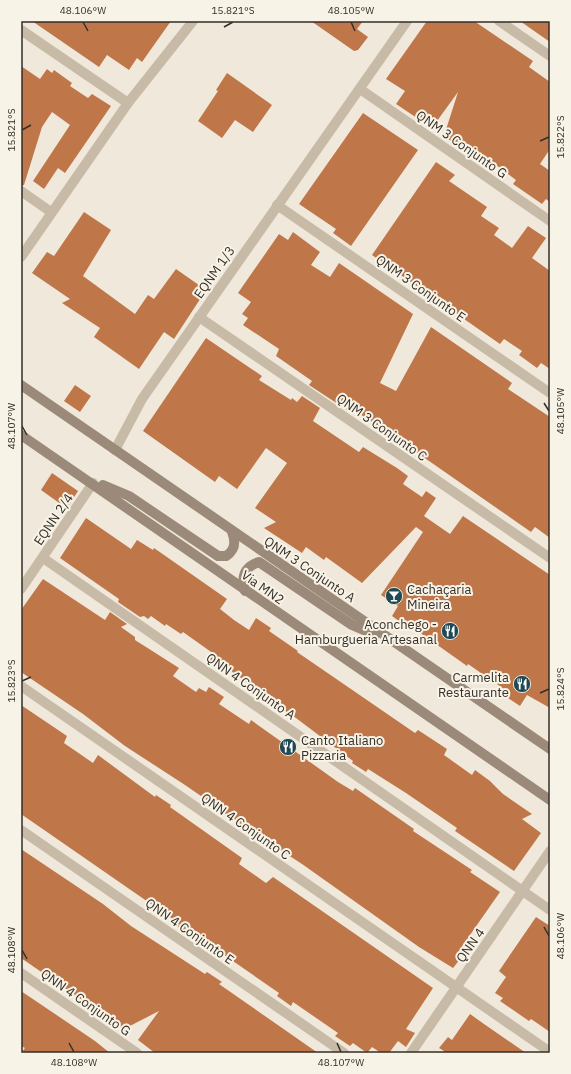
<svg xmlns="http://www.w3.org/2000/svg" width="571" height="1074" viewBox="0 0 571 1074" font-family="'IBM Plex Sans',sans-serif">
  <rect width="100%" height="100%" fill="#f0e9db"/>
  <g fill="#bf774a">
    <path d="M32,21h139l-29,41 -5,-4 -8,12 -22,-15 -8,12z"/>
    <path d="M311,21h52l-6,8 11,8 -10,13 -4,1z"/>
    <path d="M427,21h47l59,40 -4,6 21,15v67l-10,15 10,7v31l-4,-3 -4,5 -29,-20 3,-4 -24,-18 -5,5 -43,-31 14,-44 -26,36 -36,-24 9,-13 -19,-12z"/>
    <path d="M520,21h30v21l-13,-9z"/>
    <path d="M21,66l19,13 7,-10 5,4 2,-3 18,13 -2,3 18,12 4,-4 19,12 -46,67 -7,-5 -14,21 -11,-8 37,-56 -18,-13 -10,15 -18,58h-3z"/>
    <path d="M227,73l45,32 -19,27 -18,-12 -13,18 -24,-17 20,-30 -2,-1z"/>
    <path d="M363,113l55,37 -67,96 -18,-13 3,-4 -37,-25z"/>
    <path d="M436,162l19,13 -6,6 38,26 -6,9 18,12 -5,7 18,13 16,-22 18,12 -14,20 18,13v98l-9,-6 -4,5 -18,-13 3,-4 -18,-12 -4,5 -128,-89z"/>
    <path d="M84,212l27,18 -28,46 52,38 13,-19 6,4 22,-30 30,21 -32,49 -10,-7 -25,37 -45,-32 6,-9 -38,-25 8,-4 -38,-26 15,-21 7,4z"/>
    <path d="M293,232l27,20 -9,13 19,12 9,-14 74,51 -33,69 16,8 35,-64 81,56 -4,6 42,28v121l-15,-11 -4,5 -145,-101 -37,-24 -2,3 -38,-25 3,-4 -36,-25 3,-7 -36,-24 5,-7 -6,-4 9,-12 -13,-9 41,-59 9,6z"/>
    <path d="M206,338l56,38 -3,4 32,20 1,-2 5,4 5,-6 18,12 -7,13 46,31 4,-5 34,21 11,8 -5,8 19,13 4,-6 10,7 -12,18 26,18 13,-18 87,59v133l-23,-13 -7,11 -18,-12 2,-5 -36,-25 -1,2 -55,-39 -2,2 -18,-13 6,-10 -17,-11 42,-63 -7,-5 -54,56 -36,-26 -2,3 -18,-13 -4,6 -38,-25 12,-6 -21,-14 32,-45 -21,-15 -29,41 -18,-13 -4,6 -72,-51z"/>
    <path d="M75,385l16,11 -11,16 -16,-11z"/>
    <path d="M52,473l26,18 -9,14h-7l-21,-15z"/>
    <path d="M86,518l45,31 6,-9 16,10 1,-2 73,51 -7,10 14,11 15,10 7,-12 15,10 -2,3 29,20 -1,1 118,81 3,-3 29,19 -3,6 28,20 3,-5 15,11 13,13 29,20 -10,5 19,14 -27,38 -59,-40 2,-3 -51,-35 -38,-24 -2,3 -14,-9 1,-2 -57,-43 -45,-29 3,-2 -30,-21 -3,3 -14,-10 7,-5 -31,-22 -2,2 -15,-10 -1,2 -14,-10 -3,3 -4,-3 -4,1 -22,-15 1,-3 -59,-41z"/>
    <path d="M43,579l62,41 5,-8 17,12 -6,3 14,10v3l44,28 -6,8 23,16 3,-4 7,4 3,-5 15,10 -5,7 30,20 2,-4 87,62 15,9 2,-3 59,41 -1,2 59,39 -2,2 30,20 -44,63 5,3 -8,10 -34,-21 -117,-83 -89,-58 1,-1 -29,-20 -60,-39 -42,-32 -62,-42v-62z"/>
    <path d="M21,705l46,31 -3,7 29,20 5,-8 57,42 1,-2 15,10 -1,2 72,51 -3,6 27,19 7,-6 160,111 -27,41 9,4 -9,14 -8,-6 -9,12h-8l-9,-6 -5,6 -14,-10 -3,3 -15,-10 3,-3 -45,-31 -2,4 -14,-10 2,-3 -88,-61 -1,3 -15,-10 2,-3 -156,-108z"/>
    <path d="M21,849l82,55 28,22 74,48 2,-2 15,10 -3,2 99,69h-163l-17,-13 21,-29 -35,18 -103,-71z"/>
    <path d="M536,917l14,9v106l-19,-13 -2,2 -29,-20 3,-3 -8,-5 11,-16 -7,-6z"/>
    <path d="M21,991l74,50 15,12h-89l4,-5 -4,-2z"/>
    <path d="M470,1014l14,10 42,29h-83l1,-2 -5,-3 9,-11 4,3z"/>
  </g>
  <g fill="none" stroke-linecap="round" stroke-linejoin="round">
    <g stroke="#c7bba8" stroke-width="10">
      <path d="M499,21l51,35"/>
      <path d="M21,30l107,73"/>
      <path d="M360,89l190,132"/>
      <path d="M21,191l30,21"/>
      <path d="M277,205l273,188"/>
      <path d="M21,257l107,-154 65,-82"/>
      <path d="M199,317l351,241"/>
      <path d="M115,450l27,-51 265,-378"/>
      <path d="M43,558l507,352"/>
      <path d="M21,589l72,-106"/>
      <path d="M21,686l529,366"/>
      <path d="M21,830l323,223"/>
      <path d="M21,973l116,80"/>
      <path d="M411,1053l139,-202"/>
    </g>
    <g stroke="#9b8a79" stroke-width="10">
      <path d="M21,385l529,364"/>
      <path d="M21,435l529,365"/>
      <path d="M103,485l26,11 89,60h8c9,-6 10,-14 6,-24"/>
      <path d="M245,591c-4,-14 -1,-24 14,-29l93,63 23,10"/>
    </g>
  </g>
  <path fill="none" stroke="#352e28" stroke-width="1.5" d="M83,22l5,9M351,22l4,9M224,27l9,-5M22,130l9,-5M540,141l9,-4M544,403l5,8M22,426l5,9M22,681l9,-4M540,693l9,-4M544,927l5,9M22,950l5,9M69,1043l5,9M337,1043l4,9"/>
  <defs>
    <symbol id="bar-disc" viewBox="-11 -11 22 22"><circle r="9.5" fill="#204954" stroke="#f8f3e7"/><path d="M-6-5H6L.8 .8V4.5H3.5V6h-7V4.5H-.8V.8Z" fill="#fff"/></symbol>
    <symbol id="restaurant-disc" viewBox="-11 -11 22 22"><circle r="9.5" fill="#204954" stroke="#f8f3e7"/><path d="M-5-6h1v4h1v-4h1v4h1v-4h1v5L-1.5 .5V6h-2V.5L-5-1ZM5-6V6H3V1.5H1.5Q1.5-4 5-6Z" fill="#fff"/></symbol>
  </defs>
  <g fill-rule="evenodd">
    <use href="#bar-disc" x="384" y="586" width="20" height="20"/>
    <use href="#restaurant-disc" x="440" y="621" width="20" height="20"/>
    <use href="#restaurant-disc" x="512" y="674" width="20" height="20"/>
    <use href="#restaurant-disc" x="278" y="737" width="20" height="20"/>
  </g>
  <g text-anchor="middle" stroke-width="4" stroke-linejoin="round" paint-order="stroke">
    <g font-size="13" fill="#352e28" stroke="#f8f3e7">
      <text transform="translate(462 144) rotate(35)" y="5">QNM 3 Conjunto G</text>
      <text transform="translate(214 272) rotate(-55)" y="5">EQNM 1/3</text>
      <text transform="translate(421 288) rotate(35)" y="5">QNM 3 Conjunto E</text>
      <text transform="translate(382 427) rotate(35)" y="5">QNM 3 Conjunto C</text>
      <text transform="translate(53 519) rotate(-56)" y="5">EQNN 2/4</text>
      <text transform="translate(310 569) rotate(34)" y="5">QNM 3 Conjunto A</text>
      <text transform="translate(263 587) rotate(35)" y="5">Via MN2</text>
      <text transform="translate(251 686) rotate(35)" y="5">QNN 4 Conjunto A</text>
      <text transform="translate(246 826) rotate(35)" y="5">QNN 4 Conjunto C</text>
      <text transform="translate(190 931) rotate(35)" y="5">QNN 4 Conjunto E</text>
      <text transform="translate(470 945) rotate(-55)" y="5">QNN 4</text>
      <text transform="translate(86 1002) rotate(35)" y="5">QNN 4 Conjunto G</text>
    </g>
    <g font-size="13" fill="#352e28" stroke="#f8f3e7" text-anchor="start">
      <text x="407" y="594">Cachaçaria<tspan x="407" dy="15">Mineira</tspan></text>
      <text x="437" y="629" text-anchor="end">Aconchego -<tspan x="437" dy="15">Hamburgueria Artesanal</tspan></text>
      <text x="509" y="682" text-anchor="end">Carmelita<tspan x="509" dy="15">Restaurante</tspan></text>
      <text x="301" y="745">Canto Italiano<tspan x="301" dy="15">Pizzaria</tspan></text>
    </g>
  </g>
  <rect width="571" height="1074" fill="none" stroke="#f8f3e7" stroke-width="44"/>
  <rect x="22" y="22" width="527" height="1030" fill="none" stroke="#352e28" stroke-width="1.5"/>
  <g font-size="10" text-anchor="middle" fill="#352e28">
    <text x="83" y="14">48.106°W</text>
    <text x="233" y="14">15.821°S</text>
    <text x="351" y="14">48.105°W</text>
    <text transform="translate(11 130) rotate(-90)" y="4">15.821°S</text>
    <text transform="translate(560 137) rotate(-90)" y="4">15.822°S</text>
    <text transform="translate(560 411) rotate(-90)" y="4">48.105°W</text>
    <text transform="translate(11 426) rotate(-90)" y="4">48.107°W</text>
    <text transform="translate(11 681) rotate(-90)" y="4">15.823°S</text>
    <text transform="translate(560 689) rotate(-90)" y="4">15.824°S</text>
    <text transform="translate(560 936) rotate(-90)" y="4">48.106°W</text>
    <text transform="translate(11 950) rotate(-90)" y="4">48.108°W</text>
    <text x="74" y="1066">48.108°W</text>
    <text x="341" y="1066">48.107°W</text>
  </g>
</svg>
